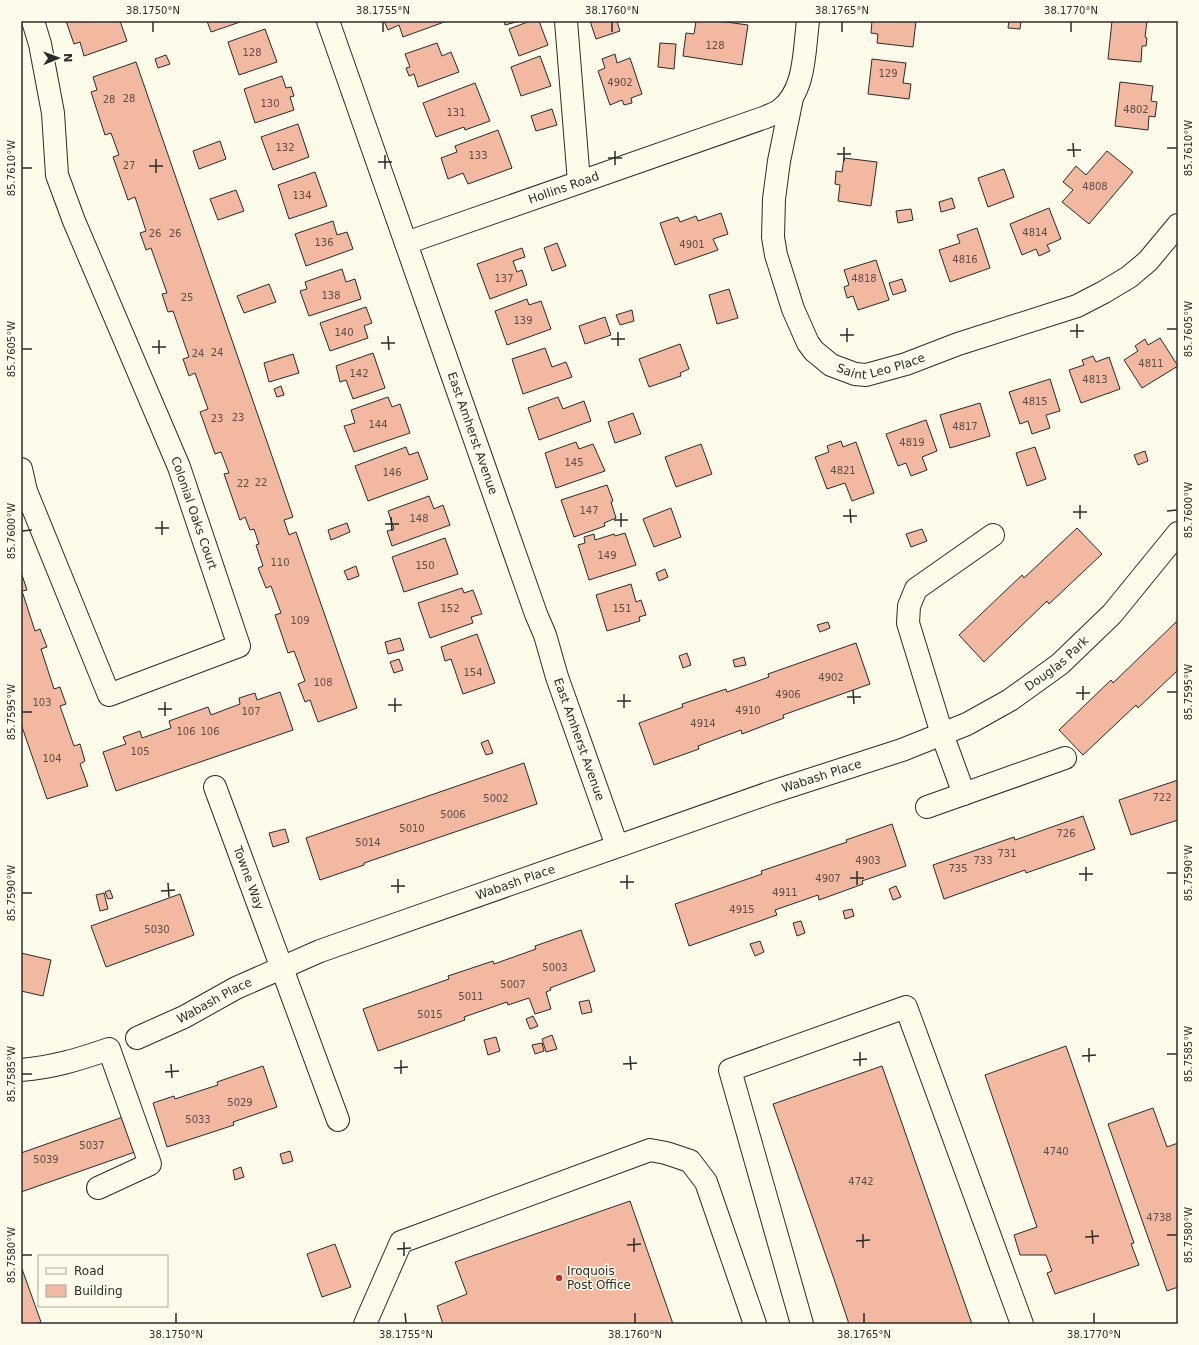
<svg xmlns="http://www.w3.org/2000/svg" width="1199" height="1345" viewBox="0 0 1199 1345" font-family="'DejaVu Sans',sans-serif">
  <rect width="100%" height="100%" fill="#fdfbea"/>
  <g fill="#f2b8a0" stroke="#2b2b2b">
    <path d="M66,21h54l7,20 -43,15 -4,-14 -6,2z"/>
    <path d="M207,21h36l-32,11z"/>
    <path d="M384,21h63l-44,16 -4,-12 -11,5z"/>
    <path d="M504,21h16l-15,4z"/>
    <path d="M530,21h9l9,24 -29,11 -10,-27z"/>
    <path d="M590,21h27l3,10 -24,8z"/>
    <path d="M696,21h23l29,4 -6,40 -59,-9 3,-23 8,1z"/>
    <path d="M872,21h44l-3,26 -36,-4 1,-9 -7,-1z"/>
    <path d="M1009,21h12l-1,8 -12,-1z"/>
    <path d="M1112,21h35l-2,16 2,1 -1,8h-4l-1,16 -33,-3z"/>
    <path d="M265,29l12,33 -38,13 -11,-33z"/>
    <path d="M437,43l5,13 9,-4 8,20 -41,15 -4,-13 -5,2 -3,-8 4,-1 -5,-13z"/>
    <path d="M660,43l16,1 -2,25 -16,-2z"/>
    <path d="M615,54l2,9 13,-5 12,36 -11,4 1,5 -8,2 -2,-5 -12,5 -12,-34 7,-3 -3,-9z"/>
    <path d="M166,55l4,9 -12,4 -3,-9z"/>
    <path d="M540,56l11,30 -30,10 -10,-29z"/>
    <path d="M872,59l34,4 -3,20 8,1 -2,15 -41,-5z"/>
    <path d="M136,62l157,455 -9,3 5,15 7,-3 61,176 -39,14 -8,-22 -5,2 -7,-18 7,-3 -11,-30 -6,2 -13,-38 6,-2 -10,-27 -5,2 -8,-20 5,-2 -7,-21 3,-1 -5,-15 -4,1 -5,-13 -5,3 -16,-46 5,-1 -8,-21 -6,2 -15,-42 8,-3 -13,-36 -6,3 -6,-17 6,-2 -16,-46 -5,1 -6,-18 5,-1 -16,-45 -5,2 -6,-17 6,-2 -11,-34 -7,3 -15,-43 6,-2 -8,-22 -6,2 -14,-43 6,-2 -4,-13z"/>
    <path d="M282,76l4,12 5,-1 3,9 -4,1 4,13 -39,13 -11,-34z"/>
    <path d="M1120,82l33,4 -2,15 6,1 -2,15 -6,-1 -1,14 -33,-4z"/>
    <path d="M475,83l15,38 -25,9 -1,-3 -28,10 -13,-34z"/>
    <path d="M552,109l5,16 -21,6 -5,-15z"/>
    <path d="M298,124l11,33 -36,13 -12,-33z"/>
    <path d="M498,130l14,38 -44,16 -5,-11 -15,6 -7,-21 16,-6 -2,-6z"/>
    <path d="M220,141l6,18 -27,10 -6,-18z"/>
    <path d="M1107,151l26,21 -44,52 -27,-22 11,-12 -10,-8 13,-16 10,9z"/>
    <path d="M844,158l33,4 -6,44 -33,-5 2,-16 -5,-1 1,-13 6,1z"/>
    <path d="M1004,169l10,28 -26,10 -10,-29z"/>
    <path d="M315,172l12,34 -38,13 -11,-34z"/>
    <path d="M236,190l8,21 -26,9 -8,-21z"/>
    <path d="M952,198l3,10 -14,4 -2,-10z"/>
    <path d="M1049,208l12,31 -14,6 3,6 -11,5 -3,-7 -14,6 -12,-31z"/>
    <path d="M911,209l2,11 -15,3 -2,-12z"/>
    <path d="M721,213l7,21 -15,5 5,11 -43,15 -15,-42 18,-6 2,5 16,-6 2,5z"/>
    <path d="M333,221l4,14 10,-3 6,17 -47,17 -11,-32z"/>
    <path d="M977,228l13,40 -40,14 -11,-32 21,-7 -3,-8z"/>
    <path d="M557,243l9,23 -14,5 -8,-23z"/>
    <path d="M522,248l3,9 -12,4 4,11 5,-2 5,15 -37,14 -13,-35z"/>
    <path d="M876,260l13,40 -31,10 -5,-14 -6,2 -3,-11 5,-2 -5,-15z"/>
    <path d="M342,269l4,13 9,-3 6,20 -52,17 -9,-25 7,-2 -2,-7z"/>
    <path d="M902,279l4,12 -13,4 -4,-12z"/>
    <path d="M269,284l7,18 -32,11 -7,-17z"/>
    <path d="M729,289l9,29 -21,6 -8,-29z"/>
    <path d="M527,299l2,6 12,-4 10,28 -44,16 -12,-34z"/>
    <path d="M366,307l6,16 -8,3 4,12 -38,13 -10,-28z"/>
    <path d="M632,310l2,11 -14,4 -4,-10z"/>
    <path d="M605,317l6,18 -26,9 -6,-18z"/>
    <path d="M1160,338l18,28 -36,22 -18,-28 14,-9 -3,-5 10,-7 3,6z"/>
    <path d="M680,344l9,25 -9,4 1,3 -32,11 -10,-28z"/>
    <path d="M545,348l7,19 14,-5 6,15 -49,17 -11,-35z"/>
    <path d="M373,353l12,35 -32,11 -7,-19 -6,2 -4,-16z"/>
    <path d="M293,354l6,19 -30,9 -5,-19z"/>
    <path d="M1093,356l3,6 13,-5 11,32 -39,14 -12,-33 15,-5 -2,-5z"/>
    <path d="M1050,379l10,32 -14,4 4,13 -18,6 -4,-13 -8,3 -11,-32z"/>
    <path d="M281,386l3,9 -7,2 -3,-8z"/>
    <path d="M388,397l4,10 8,-3 10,29 -56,19 -10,-26 11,-3 -4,-13z"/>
    <path d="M558,397l5,12 21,-8 7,20 -52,19 -11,-32z"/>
    <path d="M980,403l10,33 -40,12 -10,-33z"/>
    <path d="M633,413l8,21 -26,9 -7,-21z"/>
    <path d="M926,420l11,31 -15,6 5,13 -16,6 -5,-13 -8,3 -12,-32z"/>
    <path d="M841,441l2,6 13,-5 18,51 -22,8 -7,-18 -18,6 -12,-32 14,-5 -2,-6z"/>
    <path d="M576,442l3,7 14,-5 12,27 -49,17 -11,-35z"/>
    <path d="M701,444l11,30 -36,13 -11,-30z"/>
    <path d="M406,447l3,8 9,-3 10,27 -60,22 -13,-35z"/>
    <path d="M1035,447l11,32 -19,7 -11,-33z"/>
    <path d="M1145,451l3,10 -10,4 -4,-10z"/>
    <path d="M607,485l6,16 -2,1 5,16 -12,5 1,3 -31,11 -13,-37z"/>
    <path d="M429,496l5,13 9,-4 7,20 -58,21 -5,-15 7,-2 -6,-18z"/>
    <path d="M671,508l10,29 -27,10 -11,-28z"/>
    <path d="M347,523l3,9 -19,8 -3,-10z"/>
    <path d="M1077,528l25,26 -53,50 -2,-3 -63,61 -25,-27 63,-60 2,3z"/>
    <path d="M922,529l5,12 -16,6 -5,-13z"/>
    <path d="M625,533l11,32 -47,15 -11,-35 7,-2 -1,-6 10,-3 1,6 19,-6 1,2z"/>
    <path d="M445,538l13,36 -54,18 -12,-35z"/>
    <path d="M356,566l3,10 -11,4 -4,-9z"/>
    <path d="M665,569l3,8 -9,4 -3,-8z"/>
    <path d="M21,572l6,18 -5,1 13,40 5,-2 7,18 -6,2 13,40 6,-2 6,17 -6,2 14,40 6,-2 5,17 -5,3 8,22 -41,13 -26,-75z"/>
    <path d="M631,584l5,18 5,-2 5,15 -7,2 1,4 -33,10 -11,-36z"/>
    <path d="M462,588l2,5 9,-3 9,24 -11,3 2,6 -43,15 -12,-35z"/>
    <path d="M828,622l2,6 -10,4 -3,-7z"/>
    <path d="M1176,622l2,3v45l-40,38 -2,-3 -53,50 -24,-25 52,-50 2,3z"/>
    <path d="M477,634l18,49 -32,11 -12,-35 -6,2 -4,-14z"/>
    <path d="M400,638l4,12 -16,4 -3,-12z"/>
    <path d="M856,643l14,41 -87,31 1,3 -42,16 -1,-4 -43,16 1,3 -45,16 -15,-42 44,-16 -1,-3 44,-15 1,3 42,-15 -1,-3z"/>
    <path d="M687,653l4,12 -8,3 -4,-12z"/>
    <path d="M744,657l2,8 -11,2 -2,-7z"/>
    <path d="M399,659l4,11 -9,3 -4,-11z"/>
    <path d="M280,692l13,38 -177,61 -13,-39 23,-8 -3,-7 17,-6 2,7 29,-10 -2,-7 39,-14 3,8 29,-11 -1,-6 16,-5 2,7z"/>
    <path d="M488,740l5,13 -7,2 -5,-12z"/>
    <path d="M524,763l13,41 -173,59v2l-44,15 -14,-42z"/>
    <path d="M1178,780v40l-47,15 -12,-35z"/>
    <path d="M1083,816l12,33 -69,24 -1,-3 -81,29 -11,-34 81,-28 1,3z"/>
    <path d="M892,824l14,42 -44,15 1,3 -44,16 -1,-5 -43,15 2,5 -88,31 -14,-42 87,-30 -1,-3 86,-29 -1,-2z"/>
    <path d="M285,829l4,13 -16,5 -4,-14z"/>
    <path d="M896,886l5,11 -8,3 -4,-11z"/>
    <path d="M110,890l3,8 -5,1 -3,-7z"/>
    <path d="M104,893l4,16 -8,2 -4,-16z"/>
    <path d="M180,894l14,41 -88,32 -15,-41z"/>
    <path d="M852,909l2,7 -9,3 -2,-8z"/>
    <path d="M801,921l4,12 -8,3 -4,-13z"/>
    <path d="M581,930l14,41 -45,17 1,2 -5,2 5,17 -16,5 -6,-16 -21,7 -1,-3 -43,15 1,3 -87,31 -15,-42 86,-30 -1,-3 45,-15 1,3 42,-15 -1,-3z"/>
    <path d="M760,941l4,11 -9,4 -5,-12z"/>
    <path d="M21,953l30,7 -8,36 -22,-5z"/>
    <path d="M589,1000l3,12 -10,2 -3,-12z"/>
    <path d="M533,1016l5,10 -8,3 -4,-10z"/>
    <path d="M552,1035l5,14 -11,3 -4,-13z"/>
    <path d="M496,1037l4,14 -12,4 -4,-15z"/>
    <path d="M542,1043l2,8 -9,3 -3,-9z"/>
    <path d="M1066,1046l68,197 -3,1 8,21 -84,29 -8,-21 5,-2 -6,-16h-26l-6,-20 23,-8 -52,-152z"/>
    <path d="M263,1066l14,41 -44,15 1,3 -67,22 -14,-44 21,-7 1,3 15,-5 28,-9 -1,-3z"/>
    <path d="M882,1066l84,241 6,17h-123l-15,-45 -61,-175z"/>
    <path d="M1153,1108l14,39 11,-4v144l-11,4 -59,-167z"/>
    <path d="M123,1117l12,35 -114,40v-39z"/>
    <path d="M290,1151l3,10 -10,3 -3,-10z"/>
    <path d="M241,1167l3,10 -9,3 -2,-10z"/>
    <path d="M630,1201l43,123h-230l-6,-18 30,-12 -12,-32z"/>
    <path d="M335,1244l16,43 -29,10 -15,-43z"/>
    <path d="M21,1266l20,56 -6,2h-14z"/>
  </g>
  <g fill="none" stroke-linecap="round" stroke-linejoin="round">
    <defs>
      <g id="minor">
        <path id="s1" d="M328,21l208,593 9,21 12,42 60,169"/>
        <path d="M566,21l13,161"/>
        <path id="s2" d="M792,98l-13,63 -5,38 -1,38 3,18 17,54 15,34 6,8 17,14 24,9 11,1 40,-11 52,-20 119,-38 27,-14 25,-15 19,-16 30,-36"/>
        <path id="s3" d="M406,243l360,-126c4,-2 10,-4 14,-7 26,-19 24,-60 28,-89"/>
        <path d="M21,469l5,22 83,204 130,-49 -60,-179 -105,-246 -17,-46 -4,-62 -13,-69 -7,-23"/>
        <path id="s4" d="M215,787l123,333"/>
        <path d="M964,794l-22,-60 -34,-111 1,-17 7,-17 77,-54"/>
        <path d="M927,807l138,-49"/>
        <path id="s5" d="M137,1038l47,-21 52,-29 84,-37 452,-159 130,-42 65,-26 43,-24 50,-36 52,-50 66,-81"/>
        <path d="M21,1070c33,-3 56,-10 88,-21l41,115 -52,24"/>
        <path d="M365,1324l36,-82 249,-92 16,3 24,8 16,21 49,142"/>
        <path d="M802,1324l-72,-254 176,-63 116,317"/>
      </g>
    </defs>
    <use href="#minor" stroke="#2b2b2b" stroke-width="24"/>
    <use href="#minor" stroke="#fdfbea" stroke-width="22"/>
  </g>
  <path fill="none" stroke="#2b2b2b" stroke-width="1.5" d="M153,22v10M383,22v10M612,22v10M842,22v10M1071,22v10M1073,143l1,14M844,147v14M1167,148h10M1067,150h14M615,151v14M837,154h14M385,155v14M608,158h14M156,159v14M378,162h14M149,166h14M22,168h10M1077,324v14M847,328v14M1167,329h10M1070,331h14M618,332v14M840,335h14M388,336l1,14M611,339h14M159,340v14M381,343h14M152,347h14M22,349h10M1080,505v14M850,509l1,14M1167,511l10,-1M1073,512h14M621,513v14M843,516h14M391,517l1,14M614,520h14M162,521v14M385,524h14M155,528h14M22,531l10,-1M1083,686v14M853,690l1,14M1167,692h10M1076,693h14M624,694v14M847,697h14M395,698v14M617,701h14M165,702v14M388,705h14M158,709h14M22,712h10M1086,867v14M857,871v14M1167,873h10M1079,874h14M627,875v14M850,878h14M398,879v14M620,882h14M168,883l1,14M391,886h14M161,891l14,-1M22,893h10M1089,1048v14M860,1052v14M1167,1054h10M630,1056l1,14M1082,1056l14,-1M401,1060v14M853,1060l14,-1M171,1064l1,14M623,1064l14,-1M394,1068l14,-1M165,1072l14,-1M22,1074h10M1092,1230l1,14M863,1234v14M1167,1235h10M1085,1237l14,-1M634,1238v14M856,1241l14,-1M404,1242v14M627,1245l14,-1M397,1249l14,-1M22,1255h10M176,1313v10M405,1313l1,10M635,1313v10M864,1313v10M1094,1313v10"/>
  <circle fill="#c62828" stroke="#fdfbea" stroke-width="1.5" cx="559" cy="1278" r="4"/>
  <g text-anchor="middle" stroke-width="3" stroke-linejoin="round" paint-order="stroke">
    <g font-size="10" fill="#5d4e48">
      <text x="715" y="49">128</text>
      <text x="252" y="56">128</text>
      <text x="888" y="77">129</text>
      <text x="620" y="86">4902</text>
      <text x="129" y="102">28</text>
      <text x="109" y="103">28</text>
      <text x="270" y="107">130</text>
      <text x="1136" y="113">4802</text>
      <text x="456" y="116">131</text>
      <text x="285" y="151">132</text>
      <text x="478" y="159">133</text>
      <text x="129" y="169">27</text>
      <text x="1095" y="190">4808</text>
      <text x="302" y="199">134</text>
      <text x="1035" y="236">4814</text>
      <text x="155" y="237">26</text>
      <text x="175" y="237">26</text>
      <text x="324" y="246">136</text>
      <text x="692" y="248">4901</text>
      <text x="965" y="263">4816</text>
      <text x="504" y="282">137</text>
      <text x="864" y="282">4818</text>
      <text x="331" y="299">138</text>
      <text x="187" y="301">25</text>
      <text x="523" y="324">139</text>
      <text x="344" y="336">140</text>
      <text x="217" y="356">24</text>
      <text x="198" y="357">24</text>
      <text x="1151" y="367">4811</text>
      <text x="359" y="377">142</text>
      <text x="1095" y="383">4813</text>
      <text x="1035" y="405">4815</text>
      <text x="238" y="421">23</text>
      <text x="217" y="422">23</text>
      <text x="378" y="428">144</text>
      <text x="965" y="430">4817</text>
      <text x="912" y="446">4819</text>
      <text x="574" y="466">145</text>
      <text x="843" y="474">4821</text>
      <text x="392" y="476">146</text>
      <text x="261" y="486">22</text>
      <text x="243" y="487">22</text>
      <text x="589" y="514">147</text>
      <text x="419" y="522">148</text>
      <text x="607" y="559">149</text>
      <text x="280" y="566">110</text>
      <text x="425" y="569">150</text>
      <text x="450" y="612">152</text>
      <text x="622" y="612">151</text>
      <text x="300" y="624">109</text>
      <text x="473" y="676">154</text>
      <text x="831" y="681">4902</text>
      <text x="323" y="686">108</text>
      <text x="788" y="698">4906</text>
      <text x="42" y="706">103</text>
      <text x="748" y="714">4910</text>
      <text x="251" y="715">107</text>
      <text x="703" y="727">4914</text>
      <text x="186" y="735">106</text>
      <text x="210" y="735">106</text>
      <text x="140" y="755">105</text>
      <text x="52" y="762">104</text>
      <text x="1162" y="801">722</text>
      <text x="496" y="802">5002</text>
      <text x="453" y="818">5006</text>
      <text x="412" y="832">5010</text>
      <text x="1066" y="837">726</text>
      <text x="368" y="846">5014</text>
      <text x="1007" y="857">731</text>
      <text x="868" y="864">4903</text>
      <text x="983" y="864">733</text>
      <text x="958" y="872">735</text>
      <text x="828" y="882">4907</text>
      <text x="785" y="896">4911</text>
      <text x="742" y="913">4915</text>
      <text x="157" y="933">5030</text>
      <text x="555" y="971">5003</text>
      <text x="513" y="988">5007</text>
      <text x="471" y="1000">5011</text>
      <text x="430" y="1018">5015</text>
      <text x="240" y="1106">5029</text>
      <text x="198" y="1123">5033</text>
      <text x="92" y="1149">5037</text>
      <text x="1056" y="1155">4740</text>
      <text x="46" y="1163">5039</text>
      <text x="861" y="1185">4742</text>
      <text x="1159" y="1221">4738</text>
    </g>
    <g font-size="12" fill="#2b2b2b" stroke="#fdfbea">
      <text dy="4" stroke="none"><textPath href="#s3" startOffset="167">Hollins Road</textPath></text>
      <text dy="4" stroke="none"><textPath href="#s2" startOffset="337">Saint Leo Place</textPath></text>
      <text dy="4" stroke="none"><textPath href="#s1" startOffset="437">East Amherst Avenue</textPath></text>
      <text transform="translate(194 513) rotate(71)" y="4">Colonial Oaks Court</text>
      <text dy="4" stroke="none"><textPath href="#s5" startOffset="997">Douglas Park</textPath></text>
      <text dy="4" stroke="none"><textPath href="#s1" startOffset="761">East Amherst Avenue</textPath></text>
      <text dy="4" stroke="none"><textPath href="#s5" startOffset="734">Wabash Place</textPath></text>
      <text dy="4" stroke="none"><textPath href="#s4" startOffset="97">Towne Way</textPath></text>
      <text dy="4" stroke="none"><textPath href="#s5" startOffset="410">Wabash Place</textPath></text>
      <text dy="4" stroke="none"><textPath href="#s5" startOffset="86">Wabash Place</textPath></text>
    </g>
    <g font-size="12" fill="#2b2b2b" stroke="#fdfbea" text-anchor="start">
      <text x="567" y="1275">Iroquois<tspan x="567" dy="14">Post Office</tspan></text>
    </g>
  </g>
  <rect width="1199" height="1345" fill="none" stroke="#fdfbea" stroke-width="44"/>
  <rect x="38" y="1255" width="130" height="52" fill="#fdfbea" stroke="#a9a89e"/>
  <rect x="46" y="1268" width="20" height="6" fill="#fdfbea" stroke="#a9a89e"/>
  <text x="74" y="1275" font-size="12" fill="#2b2b2b">Road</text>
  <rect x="46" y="1285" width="20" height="12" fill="#f2b8a0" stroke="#a9a89e"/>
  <text x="74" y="1295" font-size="12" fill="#2b2b2b">Building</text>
  <g transform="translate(58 58) rotate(89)" stroke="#fdfbea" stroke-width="3" paint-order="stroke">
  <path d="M0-3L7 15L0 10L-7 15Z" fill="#2b2b2b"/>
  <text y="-6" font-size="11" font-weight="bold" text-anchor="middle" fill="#2b2b2b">N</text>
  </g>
  <rect x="22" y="22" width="1155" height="1301" fill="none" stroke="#2b2b2b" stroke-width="1.5"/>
  <g font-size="10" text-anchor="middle" fill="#2b2b2b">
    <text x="153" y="14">38.1750°N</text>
    <text x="383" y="14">38.1755°N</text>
    <text x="612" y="14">38.1760°N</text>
    <text x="842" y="14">38.1765°N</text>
    <text x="1071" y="14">38.1770°N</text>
    <text transform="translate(1188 148) rotate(-90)" y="4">85.7610°W</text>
    <text transform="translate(11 168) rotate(-90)" y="4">85.7610°W</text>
    <text transform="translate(1188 329) rotate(-90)" y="4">85.7605°W</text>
    <text transform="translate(11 349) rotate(-90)" y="4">85.7605°W</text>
    <text transform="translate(1188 510) rotate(-90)" y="4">85.7600°W</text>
    <text transform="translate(11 531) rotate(-90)" y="4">85.7600°W</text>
    <text transform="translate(1188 692) rotate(-90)" y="4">85.7595°W</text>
    <text transform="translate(11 712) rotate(-90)" y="4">85.7595°W</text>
    <text transform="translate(1188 873) rotate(-90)" y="4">85.7590°W</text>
    <text transform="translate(11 893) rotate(-90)" y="4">85.7590°W</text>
    <text transform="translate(1188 1054) rotate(-90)" y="4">85.7585°W</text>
    <text transform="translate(11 1074) rotate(-90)" y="4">85.7585°W</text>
    <text transform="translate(1188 1235) rotate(-90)" y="4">85.7580°W</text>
    <text transform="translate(11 1255) rotate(-90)" y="4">85.7580°W</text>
    <text x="176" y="1338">38.1750°N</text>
    <text x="406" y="1338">38.1755°N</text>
    <text x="635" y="1338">38.1760°N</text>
    <text x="864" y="1338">38.1765°N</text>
    <text x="1094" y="1338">38.1770°N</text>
  </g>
</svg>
